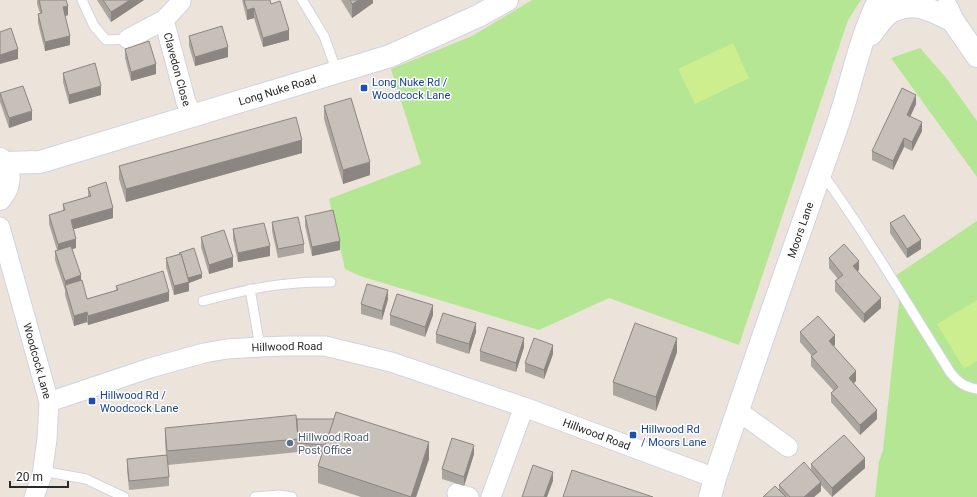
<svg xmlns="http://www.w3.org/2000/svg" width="977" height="497" viewBox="0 0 977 497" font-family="Roboto,sans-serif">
  <rect width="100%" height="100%" fill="#ece3da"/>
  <g fill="#b5e693">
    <path d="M532,0h329l-13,20 -109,325 -130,-47 -70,32 -179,-54 -15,-7 -16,-70 92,-35 -30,-95 81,-33z"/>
    <path d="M920,48l27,31 30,42v56l-86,-119z"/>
    <path d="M977,221v276h-102l4,-35 4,-12 17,-157 -8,-15z"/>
  </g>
  <g fill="#ccee8e">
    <path d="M733,43l16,35 -54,26 -17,-35z"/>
    <path d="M977,300v61l-13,8 -27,-45z"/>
  </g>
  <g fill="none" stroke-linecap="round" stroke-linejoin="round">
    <defs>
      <g id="lane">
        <path d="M82,0l12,26 12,14 22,-1"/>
        <path d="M302,0l22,36 13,36"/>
        <path d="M822,173c46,64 86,132 128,199 8,10 14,15 27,17"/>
        <path d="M250,289l10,58"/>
        <path d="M203,301c45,-12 81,-20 128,-19"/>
        <path d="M42,471l44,8 38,18"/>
        <path d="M255,497l24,-2 13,2"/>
      </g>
      <g id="street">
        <path id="s1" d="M164,20l22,82 8,15"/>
        <path d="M128,39l36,-19 17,-18"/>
        <path id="s2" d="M0,227l49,175 -2,37 -5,36 -8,22"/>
        <path id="s3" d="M49,402l101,-34 54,-15 23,-4 33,-2 27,-1h38l66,16 133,45 191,71"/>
        <path d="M738,411l50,36"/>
        <path d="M457,493l12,4"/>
        <path d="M491,497l33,-90"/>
      </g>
      <g id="secondary">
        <path d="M947,8l6,13 24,35"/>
        <path d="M871,34c6,-7 12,-18 21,-23 23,-11 40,-1 61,10"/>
        <path d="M0,159c12,12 11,27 0,40"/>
        <path id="s4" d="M4,163l36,-1 350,-106 88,-40 29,-16"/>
        <path id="s5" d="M710,497l5,-19c39,-116 79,-231 120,-346 16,-44 23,-90 44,-132"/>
      </g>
    </defs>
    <use href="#lane" stroke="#cfd4e3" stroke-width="11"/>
    <use href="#street" stroke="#cfd4e3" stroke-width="21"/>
    <use href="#secondary" stroke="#cfd4e3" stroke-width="24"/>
    <use href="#lane" stroke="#fff" stroke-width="9"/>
    <use href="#street" stroke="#fff" stroke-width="19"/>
    <use href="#secondary" stroke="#fff" stroke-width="22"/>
  </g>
  <g fill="#aba59f">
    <path d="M37,0h29l2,15 -3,1 5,29 -25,6 -7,-28v-9l2,-1 -3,-9z"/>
    <path d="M97,0h47l-33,22z"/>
    <path d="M242,0h28l1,4 18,36 -26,7 -9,-29 -7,2z"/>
    <path d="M341,0h32v3l-21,15z"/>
    <path d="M189,36l39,21 -33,9 -6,-20z"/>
    <path d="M125,49l31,25 -25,7 -6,-23z"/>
    <path d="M63,73l38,22 -32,9 -6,-22z"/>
    <path d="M0,93l32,27 -23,8 -9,-26z"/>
    <path d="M916,104l-6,12 12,15 -10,20 -8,-4 -11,23 -21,-10v-9z"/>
    <path d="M324,106l46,69 -27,9 -19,-65z"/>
    <path d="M302,153l-176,49 -7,-23v-13z"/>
    <path d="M88,188l25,30 -39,11 2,19 -4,1 9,31 6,19 29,-9v-4l53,15 -81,24 -1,-3 -13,4 -9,-31v-5l-10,-30v-9l2,-1 -8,-26v-9l14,-4v-7l25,-7z"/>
    <path d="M305,216l35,34 -28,6 -7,-30z"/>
    <path d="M272,222l32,22v9l-26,5 -6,-27z"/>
    <path d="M890,223l31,26 -14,9 -17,-25z"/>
    <path d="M233,229l37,27 -32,6 -5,-23z"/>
    <path d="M201,237l32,30 -24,7 -8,-27z"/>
    <path d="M179,253l23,25 -13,5v8l-15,4 -8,-28v-9l13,-4z"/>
    <path d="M829,258l30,12 -2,1 24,37 -17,15 -29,-32v-10l3,-2 -9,-11z"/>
    <path d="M388,299l-6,21 -21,-6v-10z"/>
    <path d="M390,315h43l-8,22 -35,-12z"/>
    <path d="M476,332l-7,22 -33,-11v-9z"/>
    <path d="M800,332l35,13 -1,1 22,35 -2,2 23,36 -17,16 -29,-33v-9l3,-2 -23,-25v-10h1l-12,-14z"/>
    <path d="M524,347l-8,25 -36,-11v-10z"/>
    <path d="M677,352l-21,59 -43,-16v-13z"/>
    <path d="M553,354l-9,25 -19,-7v-9z"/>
    <path d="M297,419l132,40 -13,38h-55l-43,-14v-17l4,-12 -24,-2 -130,13 1,12v9l-40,4 -2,-21v-10l39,-4 -1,-14v-13z"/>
    <path d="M474,454l-10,32 -22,-7v-10z"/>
    <path d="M811,464l54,4 -33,29 -11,-12v6l-7,6h-51l16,-7v-5l32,-15z"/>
  </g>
  <g fill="#8b8682">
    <path d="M130,0h14l-33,22v-10z"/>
    <path d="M359,0h14v3l-21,15v-14z"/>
    <path d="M68,6v9l-5,2v-10z"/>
    <path d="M254,8v10l-7,2v-10z"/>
    <path d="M289,30v10l-26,7v-9z"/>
    <path d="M70,36v9l-25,6v-9z"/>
    <path d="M228,47v10l-33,9v-9z"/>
    <path d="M18,49v10l-18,5v-9z"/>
    <path d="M156,64v10l-25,7v-9z"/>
    <path d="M101,86v9l-32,9v-9z"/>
    <path d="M916,95v9l-9,20v-9z"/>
    <path d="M32,111v9l-23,8v-10z"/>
    <path d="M922,122v9l-10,20v-9z"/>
    <path d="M904,138v9l-11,23v-9z"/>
    <path d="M302,140v13l-176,49v-13z"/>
    <path d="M370,162v13l-27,9v-14z"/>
    <path d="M113,208v10l-42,12v-10z"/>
    <path d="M76,239v9l-18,5v-9z"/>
    <path d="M921,240v9l-14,9v-9z"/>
    <path d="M340,241v9l-28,6v-9z"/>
    <path d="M270,246v10l-32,6v-9z"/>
    <path d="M233,257v10l-24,7v-9z"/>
    <path d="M859,261v9l-6,5v-9z"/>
    <path d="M202,274v4l-13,5v8l-15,4v-9l13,-8z"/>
    <path d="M81,275v10h-16v-4z"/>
    <path d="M388,290v9l-6,21v-9z"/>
    <path d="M169,292v9l-81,24v-9z"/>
    <path d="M881,298v10l-17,15v-9z"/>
    <path d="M433,305v10l-8,22v-10z"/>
    <path d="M87,312v10l-13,4v-10z"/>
    <path d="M476,323v9l-7,22v-10z"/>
    <path d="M835,335v10l-6,5v-9z"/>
    <path d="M524,338v9l-8,25v-9z"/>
    <path d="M677,338v14l-21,59v-14z"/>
    <path d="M553,345v9l-9,25v-9z"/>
    <path d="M856,371v10l-7,6v-9z"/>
    <path d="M877,410v9l-17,16v-10z"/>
    <path d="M429,442v17l-13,38h-5z"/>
    <path d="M474,445v9l-10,32v-9z"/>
    <path d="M865,458v10l-33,29v-9z"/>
    <path d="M553,472v9l-6,16h-3z"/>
    <path d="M821,482v9l-7,6h-10z"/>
  </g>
  <g fill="#c7c0b9" stroke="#8b8682">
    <path d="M39,0h27l2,6 -5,1 7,29 -25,6 -7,-28 4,-1z"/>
    <path d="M103,0h27l-19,12z"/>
    <path d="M244,0h26l1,4 9,-3 9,29 -26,8 -9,-30 -7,2z"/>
    <path d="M350,0h9l-7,4z"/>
    <path d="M222,26l6,21 -33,10 -6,-21z"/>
    <path d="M11,28l7,21 -18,6v-23z"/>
    <path d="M149,41l7,23 -25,8 -6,-23z"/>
    <path d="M95,63l6,23 -32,9 -6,-22z"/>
    <path d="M23,86l9,25 -23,7 -9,-25z"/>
    <path d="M902,88l14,7 -9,20 15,7 -10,20 -8,-4 -11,23 -21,-10z"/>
    <path d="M351,98l19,64 -27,8 -19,-64z"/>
    <path d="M296,117l6,23 -176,49 -7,-23z"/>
    <path d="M106,182l7,26 -42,12 5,19 -18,5 -9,-29 16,-5 -2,-6 28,-8 -3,-8z"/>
    <path d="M333,210l7,31 -28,6 -7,-31z"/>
    <path d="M904,215l17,25 -14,9 -17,-26z"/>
    <path d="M298,217l6,27 -26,5 -6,-27z"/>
    <path d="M264,223l6,23 -32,7 -5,-24z"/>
    <path d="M224,230l9,27 -24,8 -8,-28z"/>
    <path d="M844,244l15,17 -6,5 28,32 -17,16 -29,-33 8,-6 -14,-17z"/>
    <path d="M71,246l10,29 -16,6 -10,-30z"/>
    <path d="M194,248l8,26 -14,4 -7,-24h-1l-1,-1z"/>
    <path d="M181,254l8,28 -15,4 -8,-28z"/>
    <path d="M163,271l6,21 -81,24 -1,-4 -13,4 -9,-31 17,-5 5,19 31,-9 -2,-4z"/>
    <path d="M367,284l21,6 -6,21 -21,-7z"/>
    <path d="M397,294l36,11 -8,22 -35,-12z"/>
    <path d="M443,313l33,10 -7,21 -33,-10z"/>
    <path d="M818,316l17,19 -6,6 27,30 -7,7 28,32 -17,15 -29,-32 7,-6 -27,-31 6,-4 -17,-20z"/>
    <path d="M635,323l42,15 -21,59 -43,-15z"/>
    <path d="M488,327l36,11 -8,25 -36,-12z"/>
    <path d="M534,338l19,7 -9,25 -19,-7z"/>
    <path d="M336,412l93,30 -18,55 -93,-31z"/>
    <path d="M296,415l2,24 -131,12 -2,-23z"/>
    <path d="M297,419h37l-9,26 -27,-2z"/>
    <path d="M844,435l21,23 -33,30 -21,-24z"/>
    <path d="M452,438l22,7 -10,32 -22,-8z"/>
    <path d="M167,455l2,22 -40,4 -2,-22z"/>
    <path d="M804,462l17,20 -17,15h-14l-11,-12z"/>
    <path d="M533,465l20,7 -9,25h-22z"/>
    <path d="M572,470l81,27h-90z"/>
    <path d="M775,486l11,11h-23z"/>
  </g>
  <g fill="#1a4fb4" stroke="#fff" stroke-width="1.5">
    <rect x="360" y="84" width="8" height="8" rx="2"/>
    <rect x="88" y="397" width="8" height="8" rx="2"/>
    <rect x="629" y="431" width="8" height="8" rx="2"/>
  </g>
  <circle fill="#5c6f8a" stroke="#fff" stroke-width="1.5" cx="290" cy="443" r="4"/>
  <g text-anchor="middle" stroke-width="3" stroke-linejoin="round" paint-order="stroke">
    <g font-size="11" fill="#292929" stroke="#fff">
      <text dy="4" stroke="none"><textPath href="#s1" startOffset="51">Clavedon Close</textPath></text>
      <text dy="4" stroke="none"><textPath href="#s4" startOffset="284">Long Nuke Road</textPath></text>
      <text dy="4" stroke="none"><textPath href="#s5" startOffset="282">Moors Lane</textPath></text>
      <text dy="4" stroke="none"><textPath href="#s3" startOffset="246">Hillwood Road</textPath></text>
      <text dy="4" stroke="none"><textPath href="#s2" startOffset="139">Woodcock Lane</textPath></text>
      <text dy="4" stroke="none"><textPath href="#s3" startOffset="570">Hillwood Road</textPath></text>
    </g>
    <g font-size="11" fill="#164399" stroke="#fff" text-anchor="start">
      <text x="372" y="86">Long Nuke Rd /<tspan x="372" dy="13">Woodcock Lane</tspan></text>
      <text x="100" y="399">Hillwood Rd /<tspan x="100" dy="13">Woodcock Lane</tspan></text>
      <text x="641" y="433">Hillwood Rd<tspan x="641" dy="13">/ Moors Lane</tspan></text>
    </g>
    <g font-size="11" fill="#4e5e75" stroke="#fff" text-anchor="start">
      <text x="298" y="441">Hillwood Road<tspan x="298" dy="13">Post Office</tspan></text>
    </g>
  </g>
  <path d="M10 481v6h58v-6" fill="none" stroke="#292929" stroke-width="2"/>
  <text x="16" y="481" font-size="12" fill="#292929" stroke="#ffffff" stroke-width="3" paint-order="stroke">20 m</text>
</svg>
